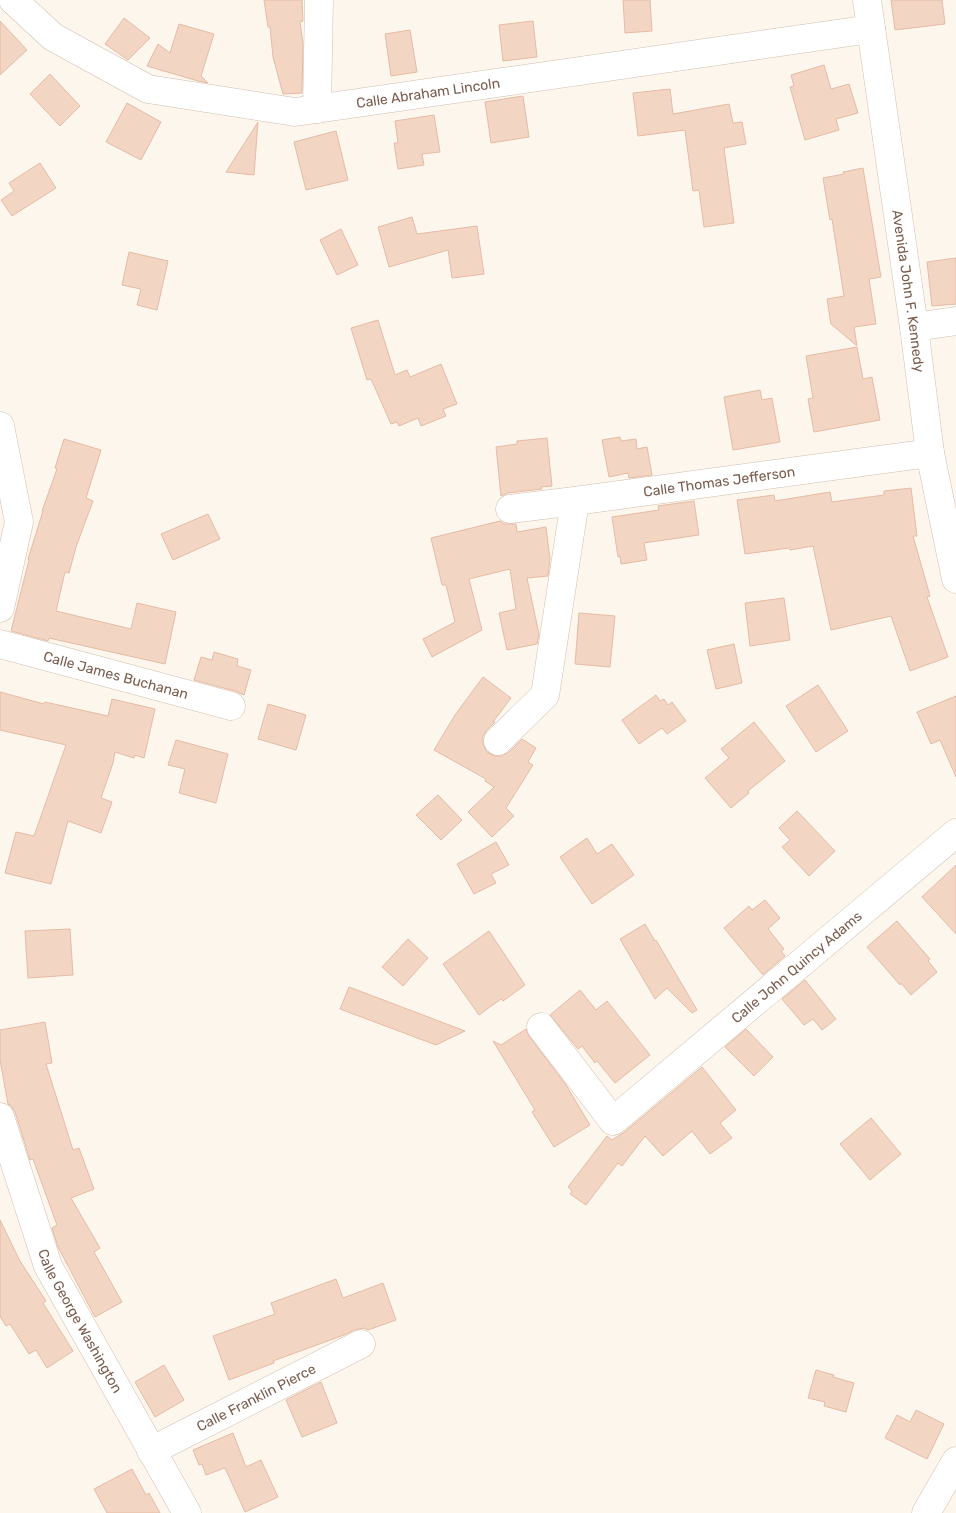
<svg xmlns="http://www.w3.org/2000/svg" width="956" height="1513" viewBox="0 0 956 1513" font-family="Rubik,sans-serif">
  <rect width="100%" height="100%" fill="#fdf6ec"/>
  <g fill="#f3d5c3" stroke="#e6bba3">
    <path d="M264,0h38l1,21 -3,1 3,22 -1,49 -19,1 -10,-37 -3,-30h-2z"/>
    <path d="M623,0h27l2,31 -27,2z"/>
    <path d="M891,0h51l3,24 -50,6z"/>
    <path d="M124,18l26,20 -22,22 -23,-16z"/>
    <path d="M0,21l27,29 -27,25z"/>
    <path d="M533,21l4,36 -34,4 -4,-36z"/>
    <path d="M179,24l35,10 -13,42 7,7 -10,-2 -51,-15 11,-22 12,9z"/>
    <path d="M410,30l7,42 -26,4 -6,-42z"/>
    <path d="M824,65l7,24 18,-5 9,29 -22,6 3,11 -34,10 -15,-53 4,-1 -3,-11z"/>
    <path d="M50,74l30,32 -20,20 -30,-32z"/>
    <path d="M670,89l3,25 56,-10 4,19 9,-1 4,22 -22,4 10,75 -30,4 -5,-37 -6,1 -8,-61 -47,6 -5,-43z"/>
    <path d="M523,96l6,41 -38,6 -6,-41z"/>
    <path d="M127,103l34,19 -20,38 -35,-18z"/>
    <path d="M434,115l6,37 -18,2 2,11 -26,4 -4,-26h4l-3,-22z"/>
    <path d="M258,122l-4,53 -28,-3z"/>
    <path d="M336,131l12,49 -42,10 -12,-48z"/>
    <path d="M40,163l16,25 -44,28 -11,-16 13,-9 -5,-8z"/>
    <path d="M863,168l18,109 -12,2 7,45 -22,3 3,19 -26,-22 -4,-25 17,-3 -12,-77 -2,1 -7,-42 21,-4 -1,-2z"/>
    <path d="M412,217l5,17 60,-8 7,48 -32,4 -4,-28 -59,17 -11,-40z"/>
    <path d="M341,229l17,36 -21,10 -17,-35z"/>
    <path d="M129,252l39,9 -11,49 -20,-5 4,-16 -19,-4z"/>
    <path d="M956,258v46l-24,2 -5,-44z"/>
    <path d="M378,320l17,55 12,-5 3,7 31,-13 16,40 -14,5 3,7 -25,10 -3,-8 -19,8 -2,-4 -6,2 -20,-45 -4,1 -16,-52z"/>
    <path d="M857,347l6,32 9,-2 8,43 -66,12 -6,-33 5,-1 -7,-42z"/>
    <path d="M760,390l2,10 10,-2 8,44 -47,8 -9,-53z"/>
    <path d="M620,437l1,4 15,-2 1,10 10,-2 5,28 -23,3 -1,-5 -19,4 -7,-37z"/>
    <path d="M547,438l5,48 -11,1 1,2 -34,4 -7,3 -5,-49 21,-3v-3z"/>
    <path d="M64,439l37,11 -15,48 7,3 -17,46 -7,26 -4,-1 -9,39 75,18 6,-26 39,9 -11,52 -116,-26 -1,3 -37,-10 18,-71 -1,-1 15,-48h-1l15,-42 -2,-1z"/>
    <path d="M911,488l6,48h-4l17,60 -3,1 21,60 -38,14 -19,-55 -60,14 -18,-84 -23,4 -1,-2 -44,6 -8,-54 37,-5 1,6 55,-9 2,10 52,-7v-4z"/>
    <path d="M694,501l5,34 -55,8 3,17 -26,4 -1,-8 -2,1 -6,-40 47,-7 -1,-4z"/>
    <path d="M208,514l12,25 -47,21 -12,-26z"/>
    <path d="M500,521l4,3h12l1,8 29,-5 4,32 -2,17 -21,2 12,56 -2,10 -30,6 -8,-37 17,-4 -6,-40 -41,10 13,51 -50,27 -9,-18 32,-17 -9,-37h-4l-11,-47z"/>
    <path d="M784,598l6,42 -40,6 -5,-43z"/>
    <path d="M579,613l36,3 -5,51 -35,-3z"/>
    <path d="M734,644l8,39 -26,6 -9,-39z"/>
    <path d="M214,652l24,7 -1,7 14,4 -7,25 -9,-4 -41,-11 7,-23 11,3z"/>
    <path d="M483,677l28,21 -18,24h2l-8,8 -4,6v8l4,8 7,4h8l7,-4 13,-13 14,9 -8,14 5,3 -27,43 8,8 -22,21 -24,-25 26,-25 -9,-6 1,-2 -52,-29 21,-35z"/>
    <path d="M818,685l30,46 -32,21 -30,-46z"/>
    <path d="M0,692l44,12 1,-2 63,14 4,-17 43,10 -11,49 -9,-3 -1,3 -19,-6 -2,11 -12,35 11,4 -11,31 -33,-12 -17,63 -46,-11 11,-41 18,4 32,-91 -66,-15z"/>
    <path d="M656,695l4,6 4,-2 4,6 4,-3 14,19 -19,13 -5,-6 -23,16 -17,-24z"/>
    <path d="M956,696v81l-16,-37 -9,4 -14,-32z"/>
    <path d="M268,704l38,11 -10,35 -38,-11z"/>
    <path d="M754,722l31,39 -37,30 1,2 -18,15 -26,-30 24,-20 -8,-9z"/>
    <path d="M176,740l52,14 -12,49 -37,-10 6,-24 -17,-4z"/>
    <path d="M438,795l24,25 -21,20 -25,-25z"/>
    <path d="M797,811l38,40 -26,25 -27,-29 8,-7 -11,-12z"/>
    <path d="M587,838l10,16 15,-10 22,31 -42,29 -32,-47z"/>
    <path d="M496,842l13,23 -18,9 5,9 -22,11 -17,-30z"/>
    <path d="M956,865v69l-34,-37z"/>
    <path d="M765,900l15,18 -12,11 16,20 -3,2 4,5 -22,19 -39,-47 25,-22 3,4z"/>
    <path d="M897,921l33,38 -2,2 9,11 -26,23 -10,-12 -1,2 -33,-38z"/>
    <path d="M645,924l10,17 1,-1 41,70 -5,3 -25,-25 -12,11 -35,-60z"/>
    <path d="M70,929l3,46 -45,3 -3,-47z"/>
    <path d="M489,931l36,54 -22,16 -2,-2 -22,16 -36,-51z"/>
    <path d="M408,939l20,19 -25,28 -21,-19z"/>
    <path d="M805,980l31,39 -14,11 -9,-11 -9,6 -22,-26z"/>
    <path d="M349,987l95,36 21,8 -29,14 -96,-36z"/>
    <path d="M580,990l16,20 11,-9 43,54 -35,28 -18,-22 -2,2 -13,-17 -4,3 -28,-34z"/>
    <path d="M45,1022l7,41 -6,1 27,86 6,-2 15,41 -23,9 29,50 -6,4 28,50 -27,15 -37,-70 -6,-19 5,-3 -24,-66 -3,1 -15,-48 -4,-6 -3,-2 -8,-44v-30z"/>
    <path d="M526,1029l3,7 37,49 24,40 -36,22 -22,-35 3,-2 -42,-69 8,4z"/>
    <path d="M746,1029l27,28 -19,19 -29,-29z"/>
    <path d="M702,1067l34,43 -16,13 12,15 -22,16 -18,-23 -29,25 -18,-20 -23,30 -4,-3 -32,42 -16,-11 2,-3 -4,-4 39,-51 5,4 11,-7z"/>
    <path d="M871,1118l30,36 -31,26 -30,-36z"/>
    <path d="M0,1220l20,41 26,40 -3,2 30,48 -26,17 -11,-18 -7,4 -19,-30 -4,2 -6,-10z"/>
    <path d="M336,1279l7,19 40,-15 13,37 -28,10 -4,-2 -10,2 -10,5 -71,26 1,2 -45,17 -16,-44 62,-22 -4,-11z"/>
    <path d="M164,1365l20,35 -29,17 -20,-35z"/>
    <path d="M816,1370l18,5 -1,2 21,6 -8,29 -22,-6 1,-4 -17,-4z"/>
    <path d="M321,1382l16,41 -35,14 -16,-37z"/>
    <path d="M916,1410l28,14 -17,35 -42,-21 12,-23 13,7z"/>
    <path d="M233,1433l13,34 15,-7 17,37 -33,15 -20,-44 -19,7 -4,-11 -3,1 -6,-15z"/>
    <path d="M132,1469l14,26 3,-2 11,20h-53l-13,-24z"/>
  </g>
  <g fill="none" stroke-linecap="round" stroke-linejoin="round">
    <defs>
      <g id="street">
        <path id="s1" d="M13,0l40,37 95,52 147,23 576,-83"/>
        <path id="s2" d="M867,0l47,327 16,126 26,126"/>
        <path d="M317,109l2,-109"/>
        <path d="M914,327l42,-6"/>
        <path d="M0,426l19,96 -19,86"/>
        <path id="s3" d="M510,509l65,-8 355,-48"/>
        <path id="s4" d="M0,644l231,62"/>
        <path d="M498,741l47,-46 30,-194"/>
        <path id="s5" d="M541,1027l72,94 343,-288"/>
        <path id="s6" d="M0,1117l48,149 139,247"/>
        <path id="s7" d="M151,1451l210,-107"/>
        <path d="M926,1513l30,-52"/>
      </g>
    </defs>
    <use href="#street" stroke="#d1beb0" stroke-width="29"/>
    <use href="#street" stroke="#fff" stroke-width="28"/>
  </g>
  <g text-anchor="middle" stroke-width="4" stroke-linejoin="round" paint-order="stroke">
    <g font-size="14" fill="#7a5c4d" stroke="#fffaf3">
      <text dy="5" stroke="none"><textPath href="#s1" startOffset="446">Calle Abraham Lincoln</textPath></text>
      <text dy="5" stroke="none"><textPath href="#s2" startOffset="294">Avenida John F. Kennedy</textPath></text>
      <text dy="5" stroke="none"><textPath href="#s3" startOffset="211">Calle Thomas Jefferson</textPath></text>
      <text dy="5" stroke="none"><textPath href="#s4" startOffset="120">Calle James Buchanan</textPath></text>
      <text dy="5" stroke="none"><textPath href="#s5" startOffset="358">Calle John Quincy Adams</textPath></text>
      <text dy="5" stroke="none"><textPath href="#s6" startOffset="220">Calle George Washington</textPath></text>
      <text dy="5" stroke="none"><textPath href="#s7" startOffset="118">Calle Franklin Pierce</textPath></text>
    </g>
  </g>
</svg>
